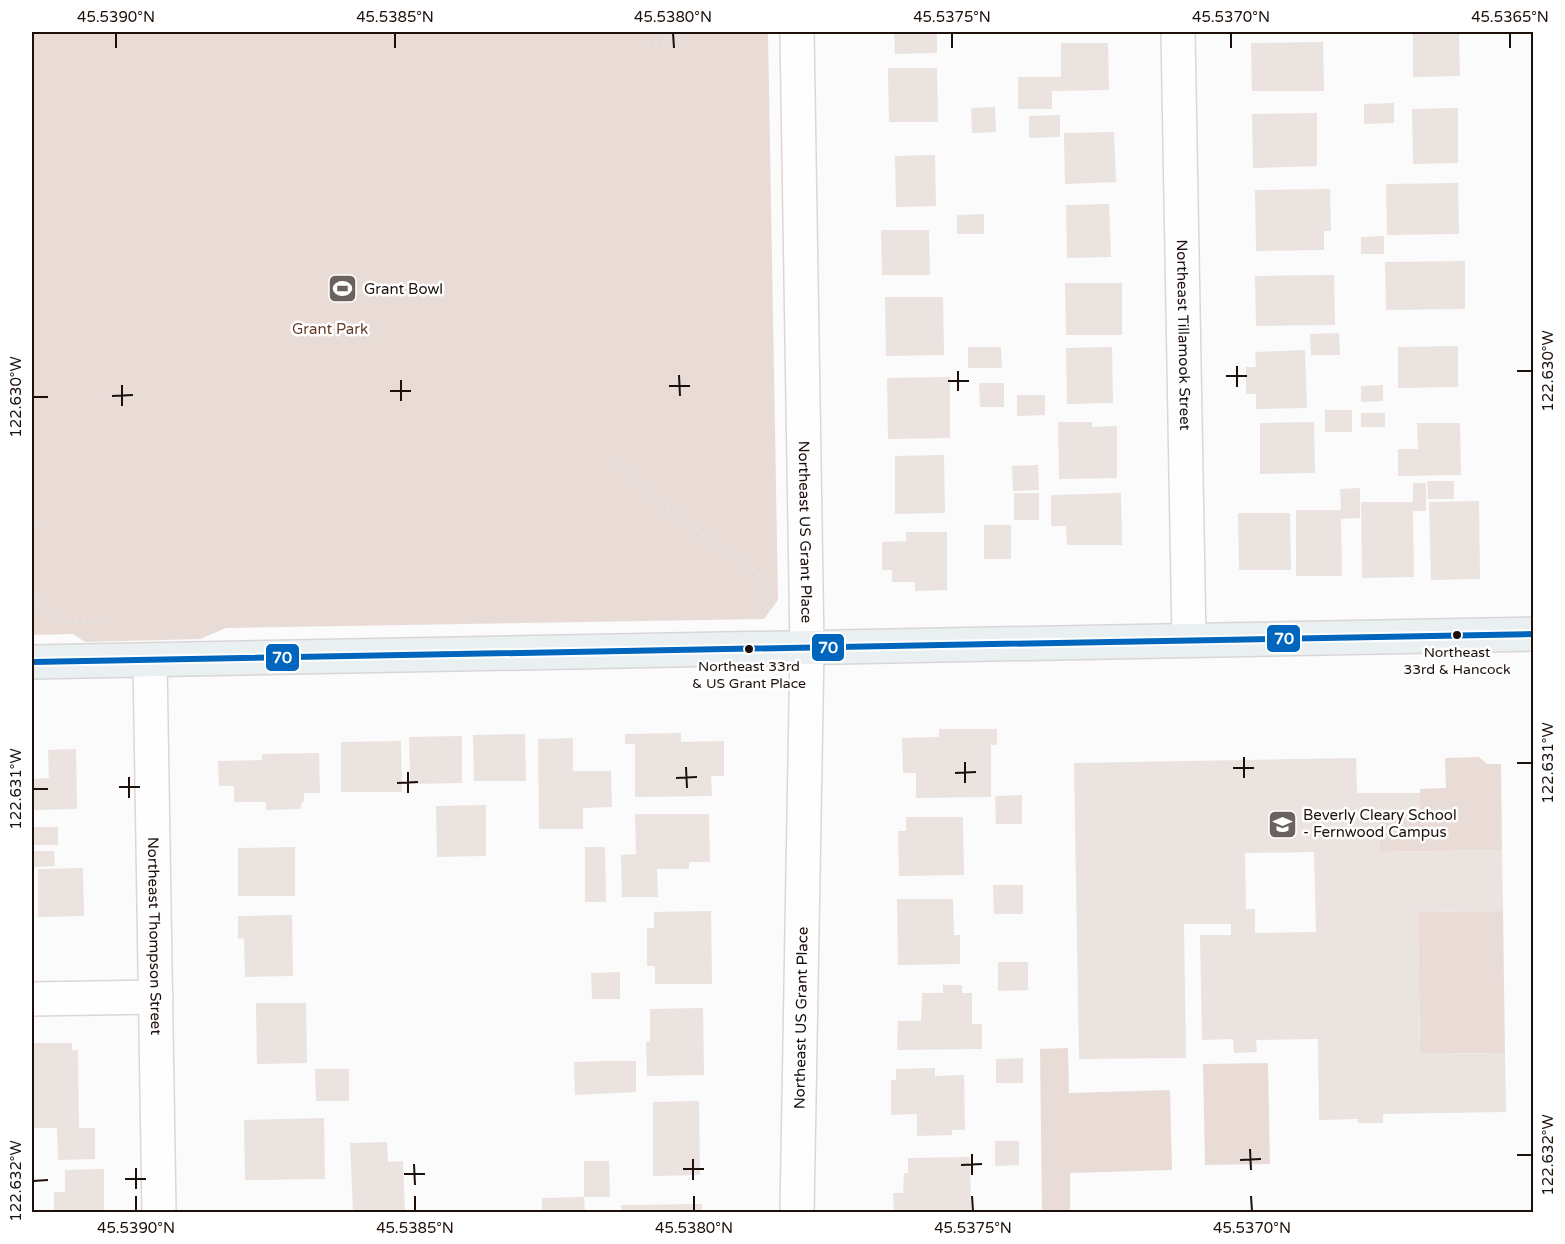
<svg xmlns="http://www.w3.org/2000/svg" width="1565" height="1244" viewBox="0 0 1565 1244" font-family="'Varela Round',sans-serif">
  <rect width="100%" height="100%" fill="#fbfbfb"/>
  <g fill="#e9dcd7">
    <path d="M32,32h736l10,568 -14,19 -538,9 -26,11 -115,3 -12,-8 -41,1z"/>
    <path d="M1479,757l8,7h14l1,86 -122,2 -1,-34h41v-29l26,-1 -1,-30z"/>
    <path d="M1503,911l2,142 -85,1 -2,-142z"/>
    <path d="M1068,1048l1,45 101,-3 2,80 -102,3v37h-28l-2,-161z"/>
    <path d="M1268,1063l2,101 -65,1 -2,-101z"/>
  </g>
  <g fill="#eae3e0" fill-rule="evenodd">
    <path d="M894,32h43v21l-42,1z"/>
    <path d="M1413,32h46l1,44 -47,1z"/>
    <path d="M1323,42l1,49h-72l-1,-48z"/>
    <path d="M1061,43h47l1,47 -57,1v18h-34v-32h43z"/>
    <path d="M888,68h49l1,54h-49z"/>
    <path d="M1394,103v20l-30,1v-20z"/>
    <path d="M995,107l1,25 -24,1 -1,-25z"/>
    <path d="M1458,108v55l-45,1 -1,-55z"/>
    <path d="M1317,113v53l-64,2 -1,-54z"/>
    <path d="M1060,115v22l-31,1v-22z"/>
    <path d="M1114,132l2,50 -51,2 -1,-51z"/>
    <path d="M935,155l1,51 -40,1 -1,-51z"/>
    <path d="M1458,183l1,51 -72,1 -1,-51z"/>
    <path d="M1330,189l1,42h-7v19l-68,1 -1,-61z"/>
    <path d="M1109,204l2,53 -44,1 -1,-53z"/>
    <path d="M984,214v20h-27v-19z"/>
    <path d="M881,230h48l1,45h-48z"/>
    <path d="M1384,236v18h-23v-17z"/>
    <path d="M1465,261v48l-79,1 -1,-48z"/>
    <path d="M1334,275l1,50 -79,1 -1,-50z"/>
    <path d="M1065,283h57v52h-56z"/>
    <path d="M885,297h58l1,58 -58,1z"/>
    <path d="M1339,333l1,22h-29l-1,-21z"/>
    <path d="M1458,346v41l-60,1v-41z"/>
    <path d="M968,347h33l1,21h-34z"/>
    <path d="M1112,347l1,56 -46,1 -1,-56z"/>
    <path d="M1305,350l2,58 -51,1v-15h-10v-27h10l-1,-15z"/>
    <path d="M950,377v61l-62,1 -1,-61z"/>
    <path d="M979,383h25v24h-24z"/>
    <path d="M1383,385v16l-22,1v-16z"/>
    <path d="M1017,395h28v20l-28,1z"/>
    <rect x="1325" y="410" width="27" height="22"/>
    <rect x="1361" y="413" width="24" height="14"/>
    <path d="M1058,422h34v5l25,-1v52l-58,1z"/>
    <path d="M1314,422l1,51 -55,1v-51z"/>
    <path d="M1417,423h43l1,52 -63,1v-27h20z"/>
    <path d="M944,455l1,58 -50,1v-58z"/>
    <path d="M1038,465l1,25 -26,1 -1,-25z"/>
    <path d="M1427,481h27v18h-26z"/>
    <path d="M1413,483h13v28h-13l1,66 -52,1 -1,-76h52z"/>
    <path d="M1360,488v30l-19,1 1,57h-46v-66h45l-1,-21z"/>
    <rect x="1014" y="493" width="25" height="27"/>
    <path d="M1121,493l1,52h-55l-1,-19h-15v-31z"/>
    <path d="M1479,501l1,78 -49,1 -2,-78z"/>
    <path d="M1238,513h52l1,57h-52z"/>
    <rect x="984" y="525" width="27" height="34"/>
    <path d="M906,532h41v58l-32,1v-9h-23v-12h-10v-28l24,-1z"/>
    <path d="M939,729h58v16h-6v52l-75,1v-25h-13l-1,-35 37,-1z"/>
    <path d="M681,733v9l43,-1v35h-13l1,20 -77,1v-53h-10v-10z"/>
    <path d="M525,734l1,47h-52l-1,-46z"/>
    <path d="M462,736v47l-52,1 -1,-47z"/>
    <path d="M573,738v33h38l1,36 -29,1v21h-44l-1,-90z"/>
    <path d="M401,741l1,51h-61v-50z"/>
    <path d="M76,749l1,60 -45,1v-31l17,-1 -1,-28z"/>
    <path d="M319,753l1,40h-16v8l-2,1 -1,7 -35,1v-8h-32v-16h-15l-1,-25 44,-1v-6z"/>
    <path d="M1356,758l1,35h63v25h-41l1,34 122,-2 1,61 -85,1 2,142 85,-1 1,59 -123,2v9h-25v-4l-39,1 -1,-81 -62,1 1,12 -23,1 -1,-14 -31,1 -2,-105h31v-11h-47l2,134 -107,1 -5,-296zM1314,852l2,80 -61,1v-24h-9l-1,-56z"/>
    <path d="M1022,795v29h-26l-1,-28z"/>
    <path d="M486,805v51l-49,1 -1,-51z"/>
    <path d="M635,814h74l1,48h-21v7h-32l1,28h-36l-1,-42 15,-1z"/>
    <path d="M906,817h57l1,58 -65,1 -1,-45h8z"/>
    <path d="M32,827h26v18h-25z"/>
    <path d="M295,847v49h-57v-48z"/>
    <path d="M585,847h20l1,55h-21z"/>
    <path d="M32,851h22l1,15 -23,1z"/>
    <path d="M83,868l1,48 -46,1v-48z"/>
    <path d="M993,885h30v29h-29z"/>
    <path d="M897,899h56l1,36h6v29l-62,1z"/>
    <path d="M711,911l1,73h-57v-18h-8v-38h7v-16z"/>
    <path d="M292,915l1,61 -48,1 -1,-39 -6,1v-23z"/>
    <path d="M998,962h30v28l-30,1z"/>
    <path d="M620,972v27h-28l-1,-26z"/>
    <path d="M943,985h19v8h10v31h10v25l-85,1 1,-29h23l1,-28h21z"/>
    <path d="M256,1003h50l1,60 -50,1z"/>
    <path d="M703,1008l1,67 -57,1 -1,-34 4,-1v-32z"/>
    <path d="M32,1043h40v7h6l1,78h16v31l-37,1 -1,-32h-25z"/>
    <path d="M1023,1058v25h-27v-24z"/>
    <path d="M607,1061h29v31l-61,3 -1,-33z"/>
    <path d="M935,1068v8l29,-1 1,55h-13v5l-35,1v-22l-26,1v-35h5v-11z"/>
    <path d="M315,1069h34v32h-33z"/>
    <path d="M699,1101l1,74 -47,1v-74z"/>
    <path d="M324,1118l1,61 -80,1 -1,-60z"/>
    <path d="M995,1141h24v24l-24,1z"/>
    <path d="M387,1142l1,20 15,-1 2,49 -52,2 -3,-69z"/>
    <path d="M970,1157l1,55h-77l-1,-19h10l1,-20h4v-15z"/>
    <path d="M584,1161h25l1,36h-26z"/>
    <path d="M104,1169v43h-50v-20h11v-22z"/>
    <path d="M584,1197l1,15h-43v-14z"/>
    <path d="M702,1204v8h-80l-1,-7z"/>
  </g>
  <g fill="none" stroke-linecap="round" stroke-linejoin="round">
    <defs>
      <g id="minor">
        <path id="s1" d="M797,32l10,616 -10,564"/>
        <path id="s2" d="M1178,32l11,608"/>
        <path id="s3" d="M150,660l9,552"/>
        <path d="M32,999l124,-2"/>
      </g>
      <path id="major" d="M32,662l1502,-28"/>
    </defs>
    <use href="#minor" stroke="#ded6d4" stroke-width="36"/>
    <use href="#major" stroke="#d9d7d6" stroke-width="36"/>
    <g stroke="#e2e2e2" stroke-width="4" stroke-dasharray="3 4.5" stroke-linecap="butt">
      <path d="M647,45c13,-1 23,-3 32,-13"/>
      <path d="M617,461l39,38 112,83 1,31"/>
      <path d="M32,525l3,-3"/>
      <path d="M32,597l27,25h47"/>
    </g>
    <use href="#minor" stroke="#fefefe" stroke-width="33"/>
    <use href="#major" stroke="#eaeff2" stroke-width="33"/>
    <defs>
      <path id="bus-1" d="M32,662l1502,-28"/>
    </defs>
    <use href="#bus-1" stroke="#fff" stroke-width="10"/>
    <use href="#bus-1" stroke="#0065bd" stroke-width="6"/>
  </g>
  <path fill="none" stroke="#1d100b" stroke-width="2" d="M116,33v15M395,33v15M673,33l1,15M952,33v15M1231,33v15M1510,33v15M1237,366v21M958,371v20M1517,371h15M679,375l1,21M1226,376h21M401,380v21M948,381h21M122,385v21M669,386h21M390,391h21M112,396l21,-1M33,397h15M1244,757v21M965,762v21M1517,763h15M686,767l1,21M1233,768h21M408,772v21M955,773l21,-1M129,777v21M676,778l21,-1M397,783l21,-1M119,787h21M33,789h15M1250,1149l1,21M972,1154v21M1517,1155h15M693,1159v21M1240,1160l21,-1M414,1164l1,21M961,1165l21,-1M136,1168v21M683,1169h21M404,1174h21M125,1179h21M33,1181l15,-1M136,1196v15M415,1196v15M694,1196v15M972,1196l1,15M1251,1196l1,15"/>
  <defs>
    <symbol id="stadium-square" viewBox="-11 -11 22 22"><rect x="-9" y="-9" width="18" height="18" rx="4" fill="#6b625f" stroke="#fff"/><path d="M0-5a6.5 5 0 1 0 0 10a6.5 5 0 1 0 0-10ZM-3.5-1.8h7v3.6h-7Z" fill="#fff"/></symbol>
    <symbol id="school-square" viewBox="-11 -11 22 22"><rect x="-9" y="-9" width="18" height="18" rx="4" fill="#6b625f" stroke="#fff"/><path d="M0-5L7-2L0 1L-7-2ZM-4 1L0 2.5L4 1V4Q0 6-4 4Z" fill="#fff"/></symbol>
  </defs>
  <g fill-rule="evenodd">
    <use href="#stadium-square" x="326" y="272" width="33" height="33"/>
    <use href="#school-square" x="1266" y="808" width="33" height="33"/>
  </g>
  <g fill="#1d100b" stroke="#fff" stroke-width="2">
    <circle cx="1457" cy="635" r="5"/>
    <circle cx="749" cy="649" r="5"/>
  </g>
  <g text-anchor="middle" stroke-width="5" stroke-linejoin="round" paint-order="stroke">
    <g font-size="14" fill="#1d100b" stroke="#fff">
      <text x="1457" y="657">Northeast<tspan x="1457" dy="17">33rd &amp; Hancock</tspan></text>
      <text x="749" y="671">Northeast 33rd<tspan x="749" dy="17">&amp; US Grant Place</tspan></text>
    </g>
    <g font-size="15" fill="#1d100b" stroke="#fff" text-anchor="start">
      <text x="364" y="294">Grant Bowl</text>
      <text x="1303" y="820">Beverly Cleary School<tspan x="1303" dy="17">- Fernwood Campus</tspan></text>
    </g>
    <g font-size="15" fill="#673a27" stroke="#fff">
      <text x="330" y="334">Grant Park</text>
    </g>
    <g font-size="15" fill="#1d100b" stroke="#fff">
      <text dy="5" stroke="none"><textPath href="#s2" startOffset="303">Northeast Tillamook Street</textPath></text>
      <text dy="5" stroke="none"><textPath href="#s1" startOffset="500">Northeast US Grant Place</textPath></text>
      <text dy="5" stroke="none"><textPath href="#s3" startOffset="276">Northeast Thompson Street</textPath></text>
      <text transform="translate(801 1018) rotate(-89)" y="5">Northeast US Grant Place</text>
    </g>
  </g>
  <g stroke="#fff" stroke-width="2">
    <rect x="1266" y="624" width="35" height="29" rx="6" fill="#0065bd"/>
    <rect x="811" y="633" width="34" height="29" rx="6" fill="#0065bd"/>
    <rect x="265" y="643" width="35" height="29" rx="6" fill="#0065bd"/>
  </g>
  <g font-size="16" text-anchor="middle" font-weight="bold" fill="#fff">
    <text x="1284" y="644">70</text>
    <text x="828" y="653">70</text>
    <text x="282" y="663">70</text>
  </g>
  <rect width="1565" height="1244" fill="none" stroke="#ffffff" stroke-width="66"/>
  <rect x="33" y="33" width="1499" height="1178" fill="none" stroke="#1d100b" stroke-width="2"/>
  <g font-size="15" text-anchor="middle" fill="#1d100b">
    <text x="116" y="22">45.5390°N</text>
    <text x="395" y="22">45.5385°N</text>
    <text x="673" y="22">45.5380°N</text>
    <text x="952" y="22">45.5375°N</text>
    <text x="1231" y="22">45.5370°N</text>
    <text x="1510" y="22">45.5365°N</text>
    <text transform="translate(1548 371) rotate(-90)" y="5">122.630°W</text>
    <text transform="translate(16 397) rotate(-90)" y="5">122.630°W</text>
    <text transform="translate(1548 763) rotate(-90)" y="5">122.631°W</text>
    <text transform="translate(16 789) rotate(-90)" y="5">122.631°W</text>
    <text transform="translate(1548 1155) rotate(-90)" y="5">122.632°W</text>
    <text transform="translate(16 1181) rotate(-90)" y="5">122.632°W</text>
    <text x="136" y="1233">45.5390°N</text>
    <text x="415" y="1233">45.5385°N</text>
    <text x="694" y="1233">45.5380°N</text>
    <text x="973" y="1233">45.5375°N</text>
    <text x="1252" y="1233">45.5370°N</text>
  </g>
</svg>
